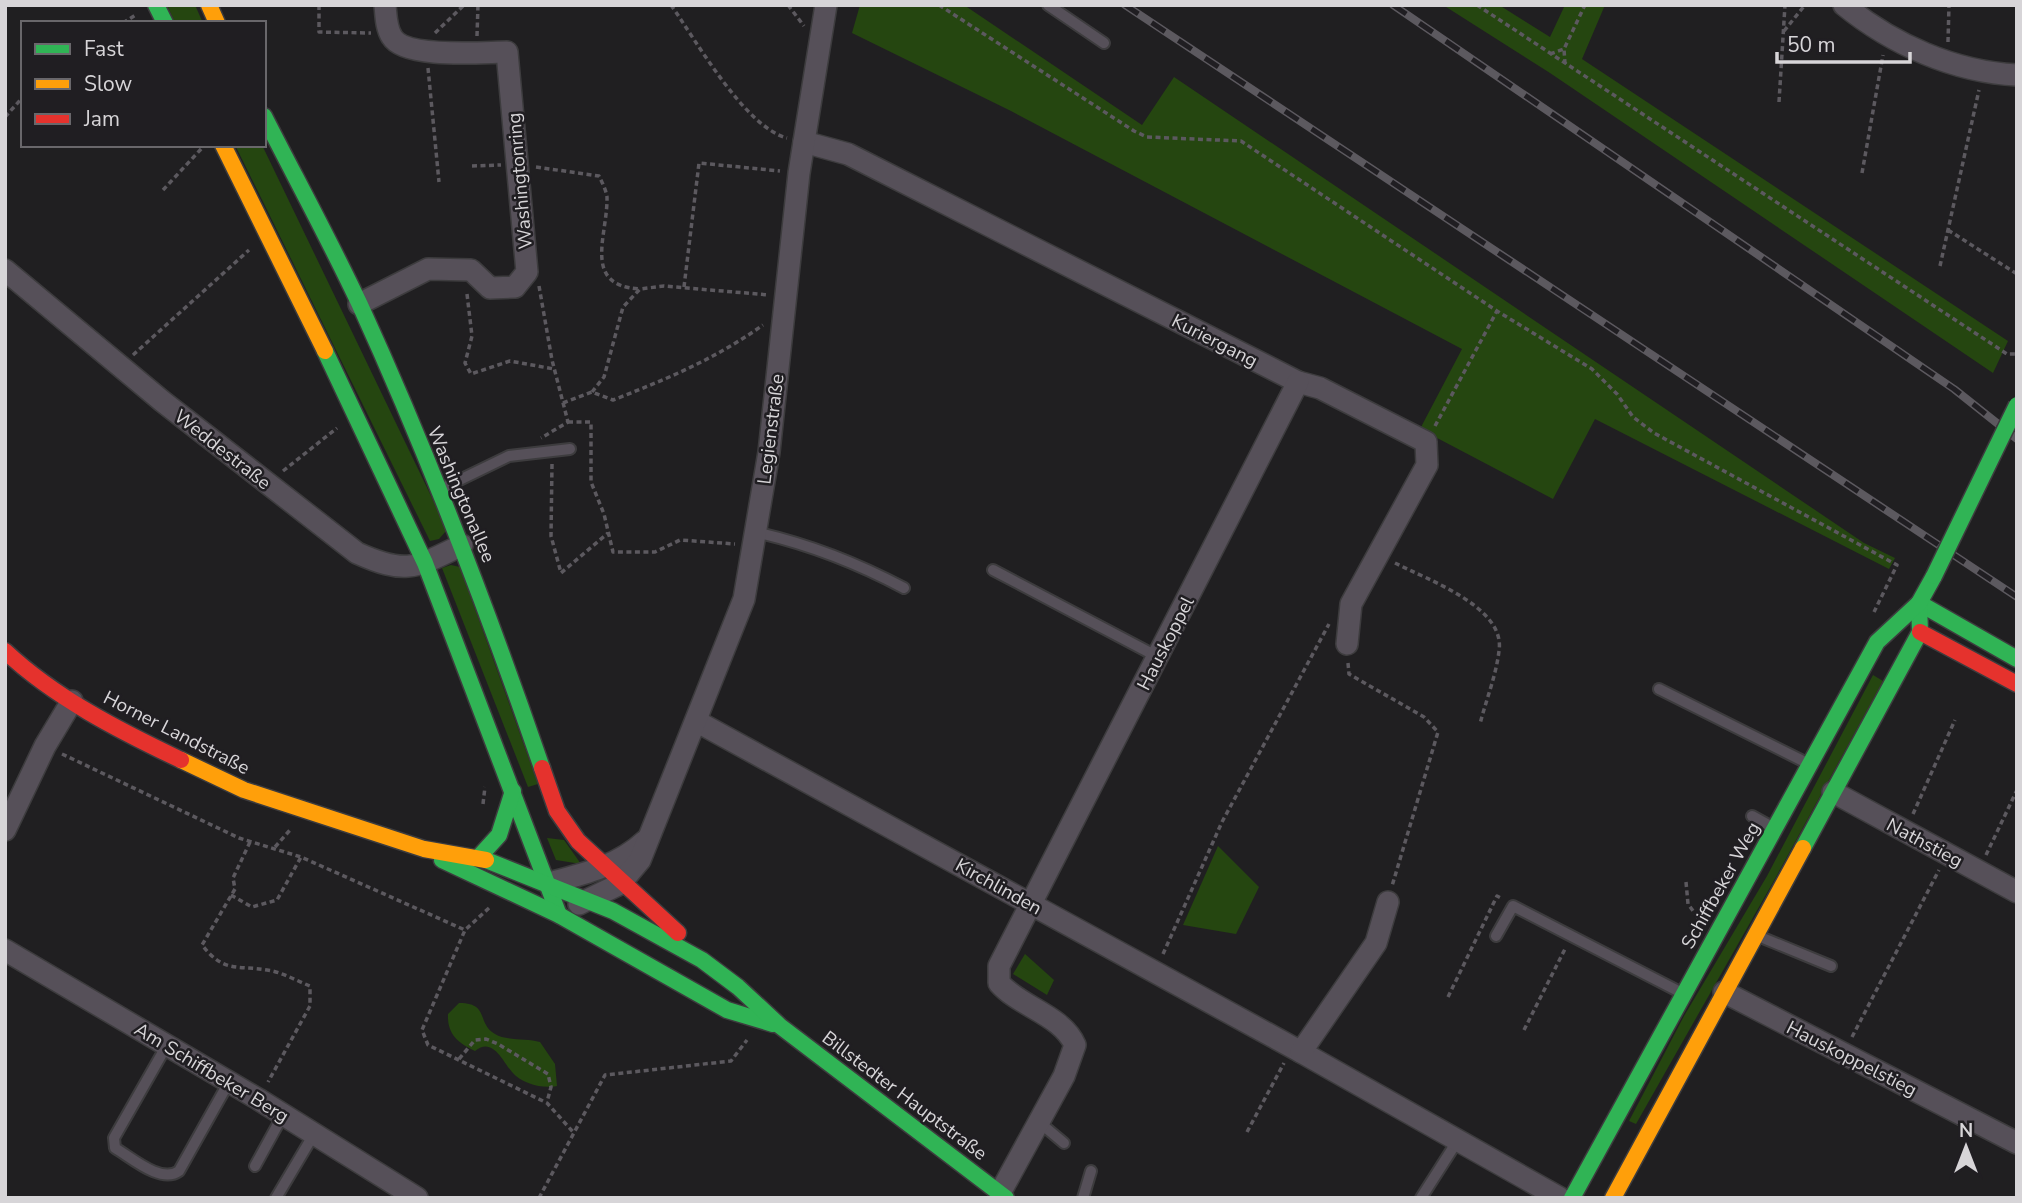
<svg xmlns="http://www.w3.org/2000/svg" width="2022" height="1203" viewBox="0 0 2022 1203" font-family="'Nunito Sans',sans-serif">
  <rect width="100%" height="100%" fill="#201f21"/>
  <g fill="#254610">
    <path d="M167,5h28l8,18h-28z"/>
    <path d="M860,5h104l178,120 32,-48 690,466 31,15 -6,11 -294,-150 -42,80 -133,-70 42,-80 -451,-238 -159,-78z"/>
    <path d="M1443,5h56l51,32 15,-32h40l-23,54 426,282 -15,32 -443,-300z"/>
    <path d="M235,145h27l184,382v4l-7,8 -9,2z"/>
    <path d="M451,565l9,2 78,217 -10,3 -86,-219z"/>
    <path d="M1873,675l10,6 -107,196 -140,247 -7,-3 55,-105 83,-140z"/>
    <path d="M547,838l17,2 17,24 -25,-4z"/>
    <path d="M1218,846l41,41 -23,47 -53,-9z"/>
    <path d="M1025,954l29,26 -7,15 -34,-21z"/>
    <path d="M459,1003c31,0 17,20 36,31 11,7 32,4 45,8l15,22 2,22c-14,3 -35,-2 -45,-14 -9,-10 -19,-36 -37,-21 -17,-8 -28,-17 -27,-37z"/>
  </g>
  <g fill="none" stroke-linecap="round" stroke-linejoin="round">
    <defs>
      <g id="lane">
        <path d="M1048,5l56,38"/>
        <path d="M441,489l68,-33 61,-7"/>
        <path d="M755,532c54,12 100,30 149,56"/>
        <path d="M993,570l165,87"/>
        <path d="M1659,689l148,74"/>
        <path d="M1752,816l20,11"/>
        <path d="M1496,936l17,-30 169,87"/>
        <path d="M1758,936l73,30"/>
        <path d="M167,1045l-53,93 1,10c17,10 46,36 64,23l50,-89"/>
        <path d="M1039,1122l25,21"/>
        <path d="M255,1166l28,-51"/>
        <path d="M276,1198l38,-64"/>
        <path d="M1083,1198l8,-27"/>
        <path d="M1421,1198l37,-58"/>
      </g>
      <g id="street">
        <path d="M1844,5c48,39 110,67 173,70"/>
        <path d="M804,142l44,12 450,228 22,6 106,54 1,23 -76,139 -4,40"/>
        <path d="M5,270l157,131 195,152c49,22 58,15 105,-8"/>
        <path d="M359,304l69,-35 43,1 19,18 25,-1 12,-15 -20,-220c-24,0 -102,7 -115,-15 -6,-9 -6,-22 -7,-32"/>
        <path d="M696,721l605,331 259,146"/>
        <path d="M1833,792l184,100"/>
        <path d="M5,830l40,-84 27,-45"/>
        <path d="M549,883c35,-9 69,-17 96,-42"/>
        <path d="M579,904l41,-20 20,-24 104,-261 25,-147 30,-279 27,-168"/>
        <path d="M5,950l253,149 159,99"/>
        <path d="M1724,992l293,151"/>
        <path d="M1301,1052l75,-109 12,-41"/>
        <path d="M1000,1193l64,-117 11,-31c-13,-30 -55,-38 -76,-62v-17l299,-584"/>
      </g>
      <g id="fast">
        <path d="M156,5l9,18"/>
        <path d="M264,116c32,63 66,125 96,189 69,151 128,306 182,463"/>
        <path d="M325,351l100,212 134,352"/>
        <path d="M1919,603l98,56"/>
        <path d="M1803,848l117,-216 -1,-29"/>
        <path d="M479,857l20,-22 14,-44"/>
        <path d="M442,860l117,55 168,95 46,14"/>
        <path d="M486,860l127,51 89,49 36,27 42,39 226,172"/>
        <path d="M1572,1198l305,-556 42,-39 15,-27"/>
      </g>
      <g id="slow">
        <path d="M209,5l8,18"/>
        <path d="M223,145l102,206"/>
        <path d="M181,760l63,30 180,59 62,11"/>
        <path d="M1613,1198l190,-350"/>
      </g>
      <g id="jam">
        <path d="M1920,632l97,52"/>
        <path d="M5,651c50,47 115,80 176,109"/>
        <path d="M542,768l15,43 21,30 100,92"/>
      </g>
    </defs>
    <use href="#lane" stroke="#3d3c3e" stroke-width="14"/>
    <use href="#street" stroke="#3d3c3e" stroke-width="24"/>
    <use href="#fast" stroke="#3d3c3e" stroke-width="19"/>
    <use href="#slow" stroke="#3d3c3e" stroke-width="19"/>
    <use href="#jam" stroke="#3d3c3e" stroke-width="19"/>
    <g stroke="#5c595f" stroke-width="3.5" stroke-dasharray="5 3.5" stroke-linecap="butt">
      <path d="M319,5v27l52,1"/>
      <path d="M671,5c26,37 74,122 116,133"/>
      <path d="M788,5l16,21"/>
      <path d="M939,5l195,126 13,6 94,4 256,170 95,58 25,25 16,23 21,16 243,132 -23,47"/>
      <path d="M1477,5l530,349h10"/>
      <path d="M123,23l14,-9"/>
      <path d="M1784,31l21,-26"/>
      <path d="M435,33l29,-28"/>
      <path d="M477,36l1,-31"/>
      <path d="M1948,42l1,-37"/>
      <path d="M1550,54l14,-5"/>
      <path d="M1565,64l-1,-15 21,-44"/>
      <path d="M428,68l11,114"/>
      <path d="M1779,102l6,-97"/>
      <path d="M5,117l18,-20"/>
      <path d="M472,166l29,-1"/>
      <path d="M536,167l63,9c3,6 7,14 8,21 1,38 -26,89 33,92"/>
      <path d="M1862,173l21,-118"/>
      <path d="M163,190l39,-42"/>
      <path d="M1948,230l69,44"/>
      <path d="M1940,266l39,-176"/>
      <path d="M539,286l13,74 16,62 -27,16"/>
      <path d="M684,287l15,-124 81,8"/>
      <path d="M467,294l5,42 -7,27 6,11 39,-13 44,8"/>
      <path d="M133,355l116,-105"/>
      <path d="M592,392l12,-15 19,-70 17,-18 24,-3 105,9"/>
      <path d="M563,403l29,-11 21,8c54,-21 102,-41 150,-75"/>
      <path d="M568,422h23v60l13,32 9,38h42l25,-12 55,4"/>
      <path d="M1435,426l62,-115"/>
      <path d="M552,464l-1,72 10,37 47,-40"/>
      <path d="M283,471l54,-43"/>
      <path d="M1395,563c33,17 111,44 104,88 -3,25 -13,49 -19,73"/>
      <path d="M1348,663l1,11 75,43 14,15 -46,154"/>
      <path d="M62,754l177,84 62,19 164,73"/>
      <path d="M483,804l2,-17"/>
      <path d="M1913,814l42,-94"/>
      <path d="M250,842l-17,36 2,11 -33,56c22,28 34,20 65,25 15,2 30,11 43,16v20l-42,76"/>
      <path d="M275,847l15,-17"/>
      <path d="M1986,855l31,-65"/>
      <path d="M1686,882l2,22 11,15"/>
      <path d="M231,895l21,12 25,-7 24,-43"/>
      <path d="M489,908l-24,22 -43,100 6,15 119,58 27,30"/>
      <path d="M1163,954l59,-132 107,-198"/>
      <path d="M1448,997l49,-101 4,2"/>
      <path d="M1524,1030l42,-83"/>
      <path d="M1852,1037l87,-167"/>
      <path d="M459,1059l16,-19 11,-1 12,5 50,30 3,13 -4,15"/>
      <path d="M1247,1132l37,-69"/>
      <path d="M539,1198l66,-123 126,-14 16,-21"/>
    </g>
    <use href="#lane" stroke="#565059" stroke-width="10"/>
    <use href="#street" stroke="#565059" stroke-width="21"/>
    <use href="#fast" stroke="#30b455" stroke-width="16"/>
    <use href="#slow" stroke="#ff9f0a" stroke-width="16"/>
    <use href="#jam" stroke="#e5322d" stroke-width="16"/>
    <defs>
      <g id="rail">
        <path d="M1125,5l892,592"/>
        <path d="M1393,5l561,384 63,50"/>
      </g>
    </defs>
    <use href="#rail" stroke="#5c595f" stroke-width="8"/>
    <use href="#rail" stroke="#201e22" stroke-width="5" stroke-dasharray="16" stroke-linecap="butt"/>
    <defs>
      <path id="fast-bridge" d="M1934,576l83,-171"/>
    </defs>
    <use href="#fast-bridge" stroke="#3d3c3e" stroke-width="19" stroke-linecap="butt"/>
    <use href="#fast-bridge" stroke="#30b455" stroke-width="16"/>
  </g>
  <g text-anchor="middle" stroke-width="5" stroke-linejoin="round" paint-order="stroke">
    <g font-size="19" fill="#d7d5d8" stroke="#201e22">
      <text transform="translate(519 181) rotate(-95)" y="7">Washingtonring</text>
      <text transform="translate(1215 340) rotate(27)" y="7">Kuriergang</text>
      <text transform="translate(770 429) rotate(-83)" y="7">Legienstraße</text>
      <text transform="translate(223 449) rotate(38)" y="7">Weddestraße</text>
      <text transform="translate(462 494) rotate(67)" y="7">Washingtonallee</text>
      <text transform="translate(1165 643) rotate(-63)" y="7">Hauskoppel</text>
      <text transform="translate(177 732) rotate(27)" y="7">Horner Landstraße</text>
      <text transform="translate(1925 842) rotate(28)" y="7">Nathstieg</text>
      <text transform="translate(1720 885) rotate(-61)" y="7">Schiffbeker Weg</text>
      <text transform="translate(999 886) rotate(29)" y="7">Kirchlinden</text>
      <text transform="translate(1852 1058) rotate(27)" y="7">Hauskoppelstieg</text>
      <text transform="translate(212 1072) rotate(31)" y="7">Am Schiffbeker Berg</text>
      <text transform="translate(905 1095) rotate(37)" y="7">Billstedter Hauptstraße</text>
    </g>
  </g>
  <rect width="2022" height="1203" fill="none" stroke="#d7d5d8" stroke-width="14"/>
  <rect x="21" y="21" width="245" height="126" fill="#201e22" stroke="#69676b" stroke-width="2"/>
  <rect x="35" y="44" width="35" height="10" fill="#30b455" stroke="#69676b" stroke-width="2"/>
  <text x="84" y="56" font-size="21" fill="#d7d5d8">Fast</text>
  <rect x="35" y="79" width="35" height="10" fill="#ff9f0a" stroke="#69676b" stroke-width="2"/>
  <text x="84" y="91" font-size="21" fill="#d7d5d8">Slow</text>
  <rect x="35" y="114" width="35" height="10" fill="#e5322d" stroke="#69676b" stroke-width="2"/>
  <text x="84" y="126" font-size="21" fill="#d7d5d8">Jam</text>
  <g transform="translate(1966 1147)" stroke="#201e22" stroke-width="5" paint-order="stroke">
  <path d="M0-5L12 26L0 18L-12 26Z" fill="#d7d5d8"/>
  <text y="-10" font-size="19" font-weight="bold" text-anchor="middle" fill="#d7d5d8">N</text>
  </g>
  <path d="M1777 52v10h133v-10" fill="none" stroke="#d7d5d8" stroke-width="3.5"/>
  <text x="1787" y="52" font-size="21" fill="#d7d5d8" stroke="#201e22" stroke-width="5" paint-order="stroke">50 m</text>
</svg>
